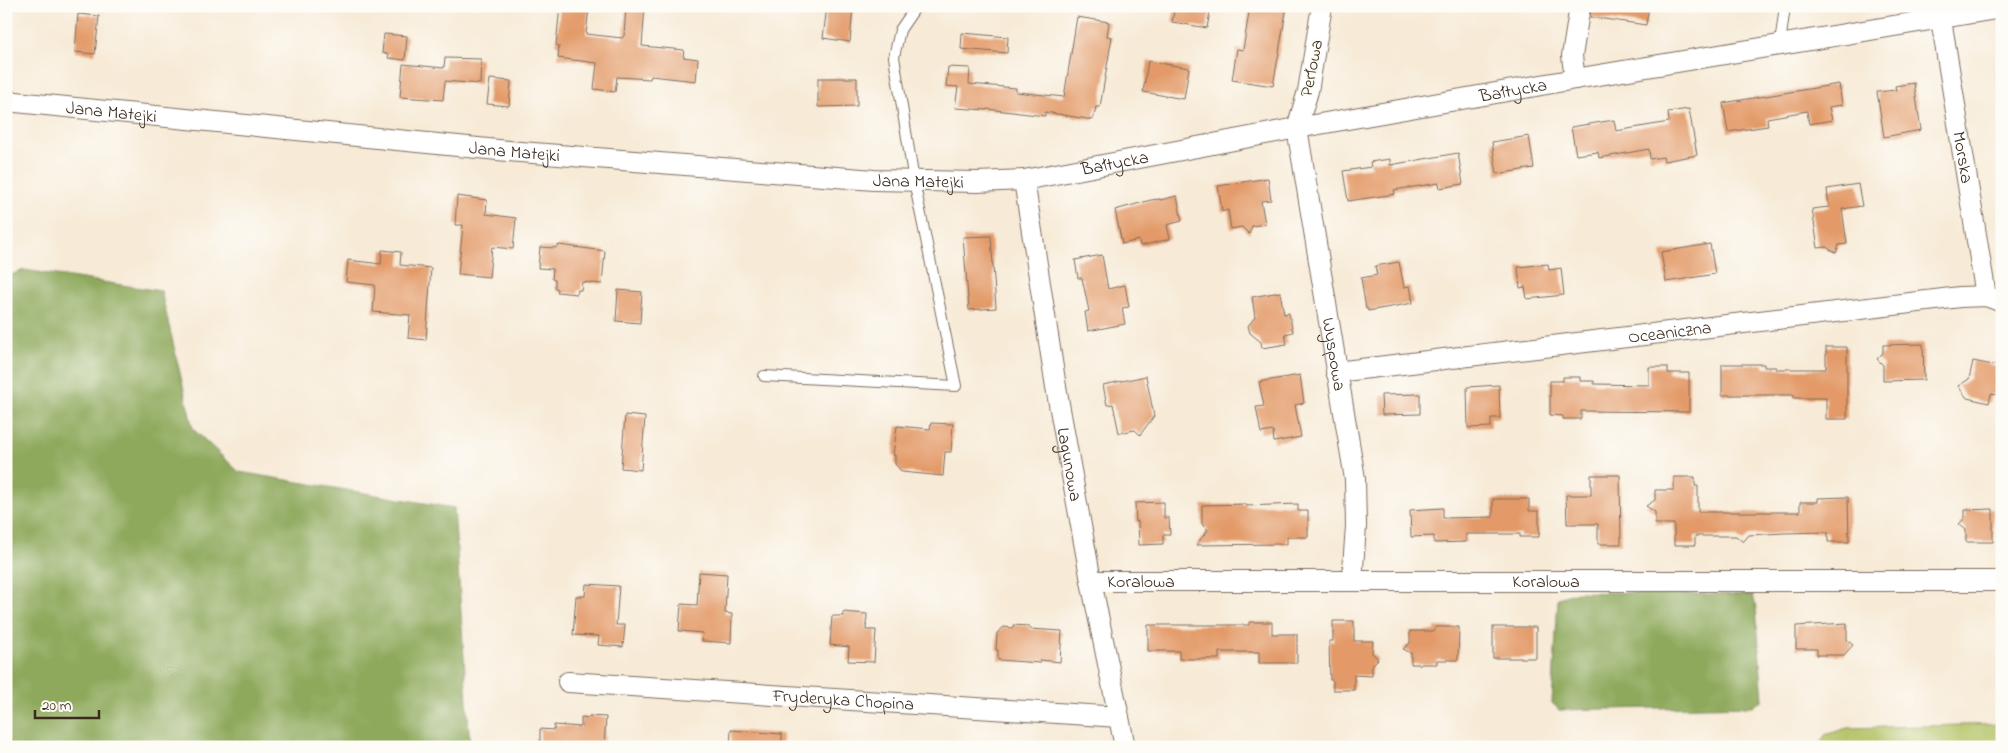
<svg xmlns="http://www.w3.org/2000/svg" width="2008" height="753" viewBox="0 0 2008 753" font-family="'Indie Flower',sans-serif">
  <rect width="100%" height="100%" fill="#fdfcf7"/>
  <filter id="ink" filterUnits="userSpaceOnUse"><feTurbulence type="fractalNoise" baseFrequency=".02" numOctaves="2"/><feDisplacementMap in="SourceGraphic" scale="10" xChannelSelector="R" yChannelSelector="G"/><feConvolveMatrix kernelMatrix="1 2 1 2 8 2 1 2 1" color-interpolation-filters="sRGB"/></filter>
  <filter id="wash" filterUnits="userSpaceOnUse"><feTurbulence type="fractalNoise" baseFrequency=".0096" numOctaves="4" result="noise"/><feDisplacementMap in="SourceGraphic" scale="20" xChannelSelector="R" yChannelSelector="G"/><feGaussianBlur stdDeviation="1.12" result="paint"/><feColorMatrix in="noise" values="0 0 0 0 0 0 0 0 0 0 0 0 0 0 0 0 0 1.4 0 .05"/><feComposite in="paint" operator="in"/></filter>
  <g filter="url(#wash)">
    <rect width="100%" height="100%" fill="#f7ead6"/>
    <path fill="#b3c366" stroke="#777642" d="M2002,724v23h-183l6,-12 22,-7z"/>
    <g fill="#8ea95b" stroke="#646a3c">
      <path d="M24,270l137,21 32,138 46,43 215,36 16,239h-464v-470z"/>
      <path d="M1577,592l176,3 3,13 7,92 -10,6 -194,4 -7,-7 6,-105z"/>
    </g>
    <g id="blocks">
      <g fill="#e39a68">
        <path d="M560,6l29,1 -3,27 36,4 2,-2 2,-30h19l-3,40 42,4 -1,7 15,2 -2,22 -45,-5 -1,3 -33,-2 -2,15 -21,-3 3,-26 -39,-5 1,-12 -3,-1z"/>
        <path d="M827,6h26l-3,36 -27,-4z"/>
        <path d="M1175,6h36l-4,22 -35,-6z"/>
        <path d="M1250,6h37l-14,80 -41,-6 5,-31 6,1z"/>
        <path d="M1592,6h57l-3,19 -56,-8z"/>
        <path d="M78,14l21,2 -4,38 -20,-2z"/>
        <path d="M1077,17l32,5 -2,14 5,1 -12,70h-4l-3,13 -48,-8v4l-58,-7v1l-32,-2 3,-21 -12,-1 2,-19 22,1 -1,16 47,4v4l48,5z"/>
        <path d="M962,33l46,4 -1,16 -46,-4z"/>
        <path d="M384,34l23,2 -2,24 -17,-2 1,-4 -7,-1z"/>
        <path d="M445,58l36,1 -1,25 -35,-3 -2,19 -43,-3 3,-33 41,4z"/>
        <path d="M1148,61l41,7 -5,31 -41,-7z"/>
        <path d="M818,78h39v28l-39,1z"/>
        <path d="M490,79l21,2 -2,25 -22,-2z"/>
        <path d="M1914,83l7,47 -37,7 -7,-45 19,-2 -1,-4z"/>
        <path d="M1839,84l3,21 -13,2 3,13 -23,4 -2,-13 -40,7 1,8 -40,6 -5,-29z"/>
        <path d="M1689,109l8,46 -33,6 -1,-4 -13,2 -1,-10 -50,9 -1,-6 -22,3 -5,-28 43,-7 2,11 53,-9 -1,-10z"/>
        <path d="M1529,136l5,32 -37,6 -5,-32z"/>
        <path d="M1458,153l5,31 -23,4 -1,-5 -45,7 1,4 -47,7 -5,-30 28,-4 -1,-5 20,-3v6z"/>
        <path d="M1268,178l3,22 -10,1 4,23 -13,2 -3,8 -7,-7 -11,2 -3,-19 -6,2 -4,-26z"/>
        <path d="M1858,184l4,22 -20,3 5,35 -8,1 -3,8 -10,-6 -8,1 -6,-39 17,-2 -2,-18z"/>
        <path d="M457,196l30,4 -1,14 30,4 -3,31 -21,-2 -3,30 -31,-3 5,-49h-8z"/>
        <path d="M1177,196l5,25 -15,4 3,14 -30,7 -1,-6 -17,4 -7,-34 36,-10 9,-1v1z"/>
        <path d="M991,236l5,72 -27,2 -6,-73z"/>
        <path d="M1710,244l5,30 -49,8 -5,-30z"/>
        <path d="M559,245l46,6 -3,33 -20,-2 -1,8h-3l-1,4 -20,-2 1,-3 -3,-1v-8l-3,-1 1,-10 -15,-1 2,-21 15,1z"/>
        <path d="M382,250l19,2 -1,13 31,3 -5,72 -18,-2 2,-23 -37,-3 2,-27 -29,-3 2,-22 33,4z"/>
        <path d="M1102,255l6,34 17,-4 4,22 -7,1 3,16 -37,7 -3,-19 4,-1 -7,-33h-4l-3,-18z"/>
        <path d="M1399,262l5,25 6,-1 3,17 -45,8v-2h-2l-5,-31 16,-3 -2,-9z"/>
        <path d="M1548,264l1,6 12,-2 3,27 -37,4 -2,-12 -5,1 -2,-21z"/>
        <path d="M618,290l24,2 -2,31 -24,-2z"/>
        <path d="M1280,292l4,22 5,-1 4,19 -8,2 2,10 -25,4 -1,-6 -11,-9 -2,-7 7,-9 -3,-20z"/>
        <path d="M1923,344l1,36 -41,1v-16l-6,-6 6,-6v-8z"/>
        <path d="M1826,347h21v72h-21v-21h-32v-3h-72v-31h42v3h12v2h50z"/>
        <path d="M1973,361l29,6v29l-11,-2 -2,9 -22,-5 -9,-12 11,-7z"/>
        <path d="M1649,367h19v6h21v39l-108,-1v8h-18v-3l-13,-1v-34h13v-4h17v4h14v3l55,1z"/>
        <path d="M1300,375l4,28 -9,2 6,32 -27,5 -1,-11 -12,2 -5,-26 8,-1 -5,-24z"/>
        <path d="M1146,376l8,40 -14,19 -5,-5 -16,3 -6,-29 -6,1 -4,-20z"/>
        <path d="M1499,385l1,33h-9v9l-23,1 -1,-41z"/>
        <path d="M1420,394v20l-38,1 -1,-20z"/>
        <path d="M625,415l20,2 -4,53 -20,-2z"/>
        <path d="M931,423l22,1 -2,28h-6l-2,24 -41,-4 -7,-8v-9h-2l4,-29 33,3z"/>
        <path d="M1591,475h29l1,69h-23v-20h-31l-1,-29h25z"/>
        <path d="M1674,477h21v9h3v26h102v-10h18v-4l30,-1 1,45h-21v-10l-44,1 -35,2 -6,7 -7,-6h-41v9h-21v-21h-19v-12l-9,-6 9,-6v-10h19z"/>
        <path d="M1493,499h36v12h10v26h-19v-3h-54v8l-32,1v-7l-23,1 -1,-27 33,-2v10l50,-1z"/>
        <path d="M1164,502v16h5l1,17h-7v9l-24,1 -1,-24 -2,1 -1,-19z"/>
        <path d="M1246,504v2l52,-2v7h10v26h-21v7l-91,1 12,-15 -6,-6v-19z"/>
        <path d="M1993,509v33h-27v-12l-7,-6 6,-6v-8z"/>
        <path d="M699,572l28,2 -2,39 7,1 -1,29 -29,-2 1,-8 -24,-2 2,-27 16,1z"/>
        <path d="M586,584l33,2 -3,39h9l-2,22 -25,-2 1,-9 -26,-1 3,-39h9z"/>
        <path d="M843,612l24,2 -1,16h10l-2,32 -26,-1 1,-14 -19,-2 2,-29h11z"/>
        <path d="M1333,621h21v20h19l-1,12 6,6 -6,6v11l-18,-1v15h-21v-10h-3l-1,-39h4z"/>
        <path d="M1249,622h23v12h25v29h-38v-11h-40v7h-40v-8h-31v-26h101z"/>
        <path d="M1847,623v17l6,5 -9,10h-27v-6h-21v-23z"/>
        <path d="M1013,625l16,1v3l33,2 -2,31 -20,-2v3l-42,-3v-10h-2l1,-17 7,-6 9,1z"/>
        <path d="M1435,627h24l-1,33h-21v4h-26v-11l-8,-4 7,-6v-12h25z"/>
        <rect x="1493" y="627" width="43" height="31"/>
        <path d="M589,716l17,1 -2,30h-64v-18l14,1v-5l27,2v-10l8,1z"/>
        <path d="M731,730l51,4v13h-52z"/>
      </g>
    </g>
  </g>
  <g filter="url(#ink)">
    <use href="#blocks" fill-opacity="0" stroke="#7d6d5e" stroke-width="1"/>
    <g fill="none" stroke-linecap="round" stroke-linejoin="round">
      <defs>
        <g id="service">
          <path d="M1780,44l5,-38"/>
          <path d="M764,376l192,10 -42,-205 -20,-124 6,-27 15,-22 5,-2"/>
        </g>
        <g id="minor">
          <path id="s1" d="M1322,6l-14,85 -11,37 58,351 1,47 -4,55"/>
          <path id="s2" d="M1941,19l45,277"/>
          <path d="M1575,79l-3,-23 8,-50"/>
          <path id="s3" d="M6,101l502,50 366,29 103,2 47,-2 273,-52 278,-49 427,-71"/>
          <path id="s4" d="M1024,180l32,207 35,194 34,166"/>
          <path id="s5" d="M1336,372l624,-75 26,-1 16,6"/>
          <path id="s6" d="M1091,581h911"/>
          <path id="s7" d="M568,682l551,35"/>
        </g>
      </defs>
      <use href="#service" stroke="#7d6d5e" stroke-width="12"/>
      <use href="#minor" stroke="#7d6d5e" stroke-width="22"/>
      <use href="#service" stroke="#fff" stroke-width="10"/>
      <use href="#minor" stroke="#fff" stroke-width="20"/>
    </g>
  </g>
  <g text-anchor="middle" stroke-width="4" stroke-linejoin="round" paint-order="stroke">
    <g font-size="18" fill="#3b2a1e" stroke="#fdfcf7">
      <text transform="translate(1311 68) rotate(-79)" y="6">Perłowa</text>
      <text dy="6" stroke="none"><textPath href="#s3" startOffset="1519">Bałtycka</textPath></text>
      <text dy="6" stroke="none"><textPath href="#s3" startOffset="106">Jana Matejki</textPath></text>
      <text dy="6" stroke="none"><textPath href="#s3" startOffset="511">Jana Matejki</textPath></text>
      <text dy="6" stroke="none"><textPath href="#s2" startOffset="140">Morska</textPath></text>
      <text dy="6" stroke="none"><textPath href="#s3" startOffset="1114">Bałtycka</textPath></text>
      <text dy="6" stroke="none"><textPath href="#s3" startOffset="916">Jana Matejki</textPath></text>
      <text dy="6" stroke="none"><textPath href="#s5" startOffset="336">Oceaniczna</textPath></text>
      <text dy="6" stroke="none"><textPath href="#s1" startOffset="354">Wyspowa</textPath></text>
      <text dy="6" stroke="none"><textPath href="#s4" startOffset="288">Lagunowa</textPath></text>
      <text dy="6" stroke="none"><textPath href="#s6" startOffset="50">Koralowa</textPath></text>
      <text dy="6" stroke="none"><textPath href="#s6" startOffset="455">Koralowa</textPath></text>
      <text dy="6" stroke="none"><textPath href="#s7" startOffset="276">Fryderyka Chopina</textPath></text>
    </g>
  </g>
  <rect width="2008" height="753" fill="none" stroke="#fdfcf7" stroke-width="25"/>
  <path d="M35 710v8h64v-8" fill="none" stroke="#3b2a1e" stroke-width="2.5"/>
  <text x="42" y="710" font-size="15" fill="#3b2a1e" stroke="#fdfcf7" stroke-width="4" paint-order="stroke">20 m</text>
</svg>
